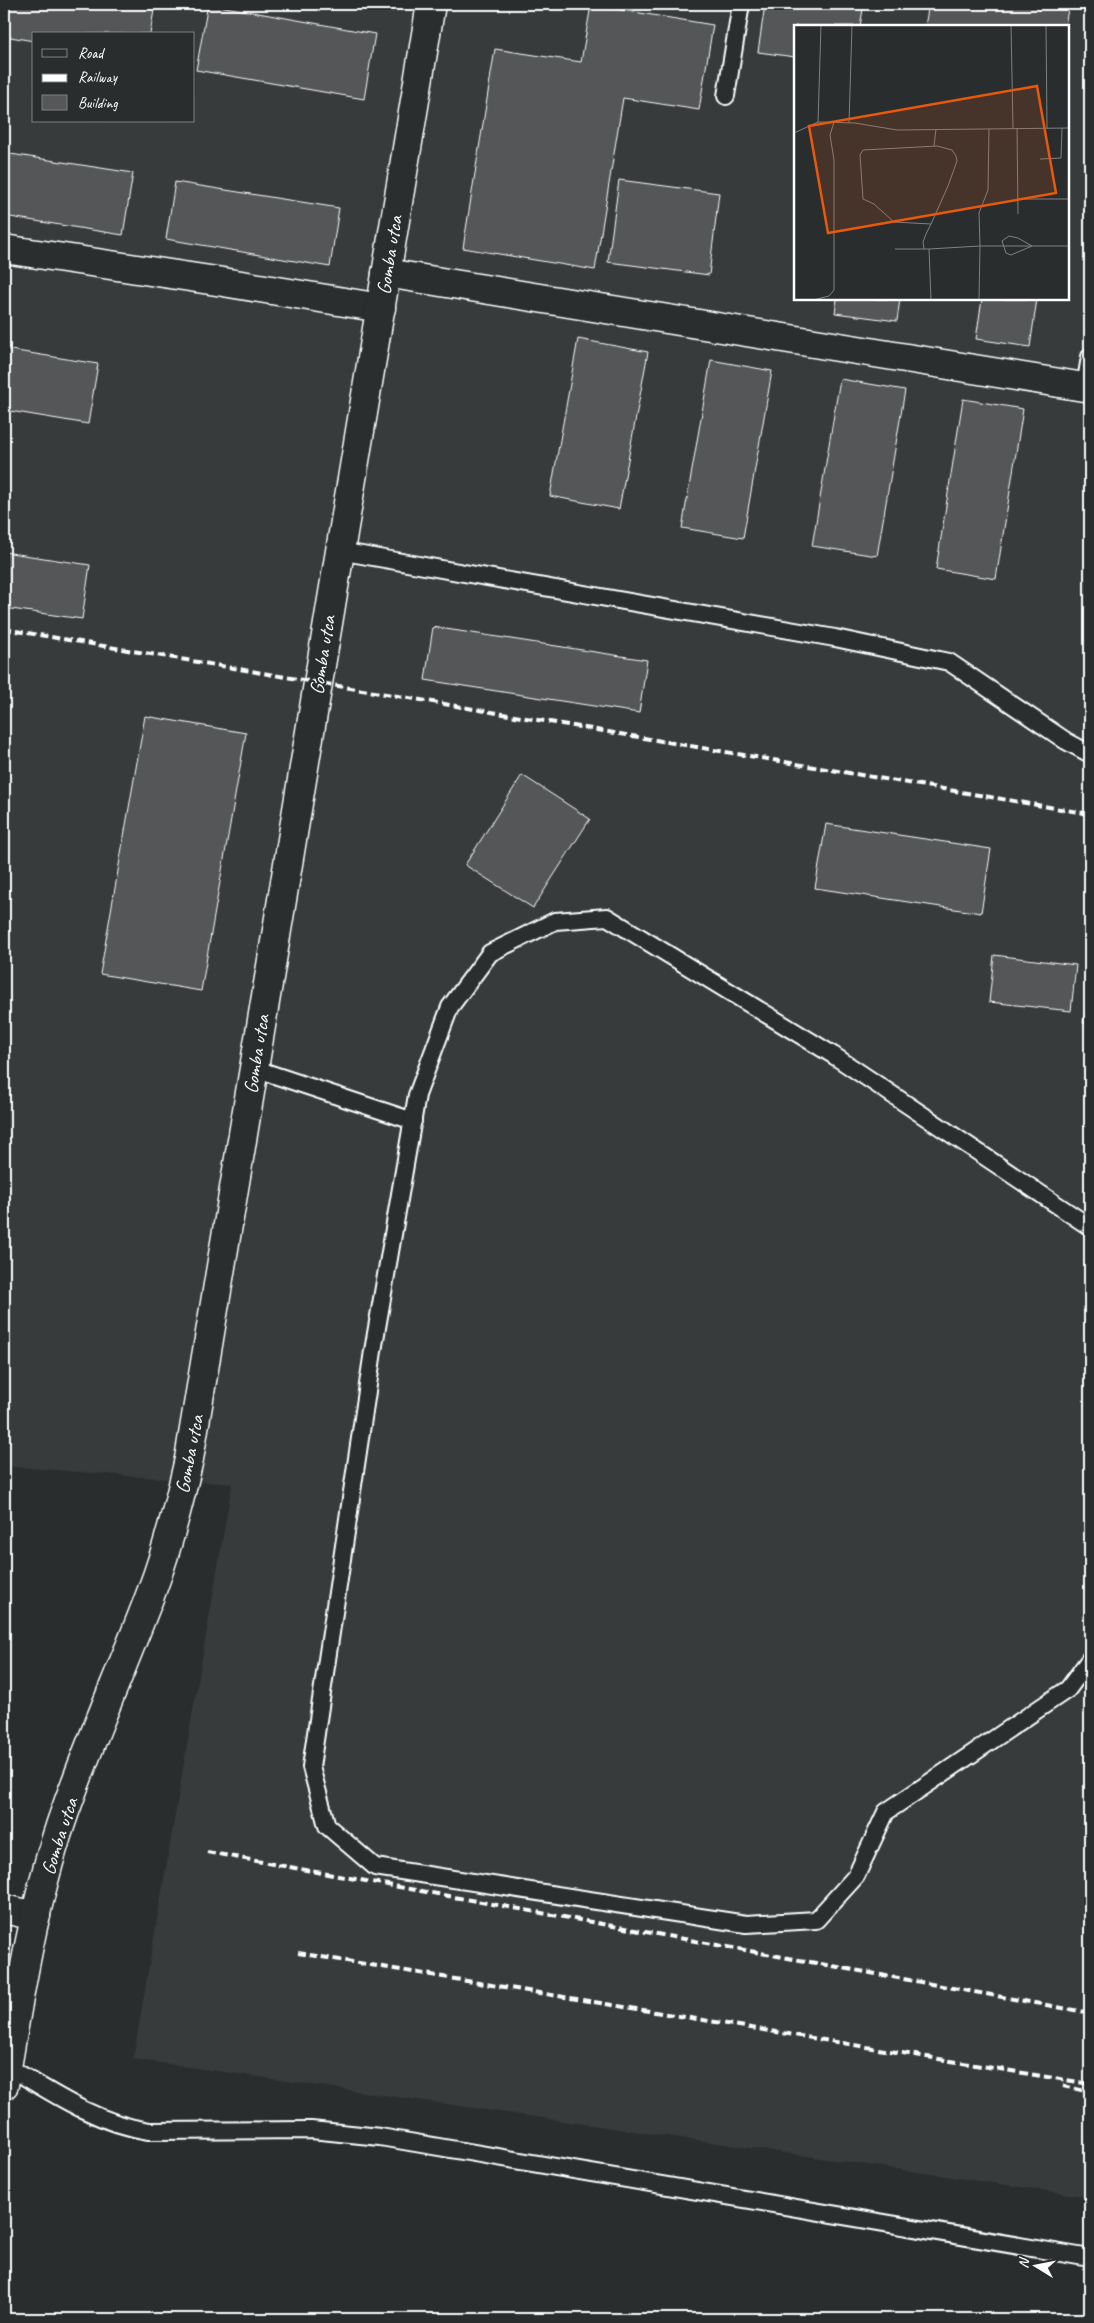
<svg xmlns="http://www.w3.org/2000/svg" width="1094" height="2323" viewBox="0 0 1094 2323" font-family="Caveat,sans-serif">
  <rect width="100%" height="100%" fill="#2a2d2e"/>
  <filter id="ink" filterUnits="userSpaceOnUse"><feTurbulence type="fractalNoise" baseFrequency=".02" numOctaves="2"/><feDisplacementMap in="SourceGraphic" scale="10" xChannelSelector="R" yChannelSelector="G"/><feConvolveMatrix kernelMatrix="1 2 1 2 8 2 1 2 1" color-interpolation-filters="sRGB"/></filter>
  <g filter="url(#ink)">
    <path fill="#373a3b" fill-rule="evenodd" d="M4,4h1086v2193l-957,-138 99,-575 -228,-18zM795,26h273v273h-273zM34,34h160v87h-160z"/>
    <g fill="#555758" stroke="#fff">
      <path d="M4,4h151l-5,30h-116v7l-30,-5z"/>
      <path d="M208,4l167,30 -11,65 -168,-29z"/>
      <path d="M765,4h99l-4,22h-65v31l-37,-5z"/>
      <path d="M929,4h140l-4,22h-140z"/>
      <path d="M591,5l122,20 -14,85 -76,-12 -28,172 -132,-22 32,-199 86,13z"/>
      <path d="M4,153l129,20 -10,62 -119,-19z"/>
      <path d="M619,180l100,13 -10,82 -101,-13z"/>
      <path d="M175,182l164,26 -9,59 -164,-28z"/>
      <path d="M837,299h63l-3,22 -62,-8z"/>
      <path d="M982,299h55l-7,48 -54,-8z"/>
      <path d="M578,339l70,13 -29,157 -69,-13z"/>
      <path d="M4,349l94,15 -10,60 -84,-14z"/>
      <path d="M711,360l61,11 -29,167 -61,-10z"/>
      <path d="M840,379l65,11 -28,166 -65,-10z"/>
      <path d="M963,399l60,10 -27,170 -60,-10z"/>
      <path d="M4,552l86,13 -8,54 -78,-11z"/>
      <path d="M433,627l214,33 -8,53 -214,-33z"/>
      <path d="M145,716l101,17 -45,258 -101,-17z"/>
      <path d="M522,775l68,44 -57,89 -68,-43z"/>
      <path d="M826,824l165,25 -10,64 -166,-25z"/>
      <path d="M994,955l82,10 -5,46 -82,-9z"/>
      <path d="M1090,987v37l-7,-1z"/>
    </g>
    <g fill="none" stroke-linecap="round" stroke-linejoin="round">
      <defs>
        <g id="lane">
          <path d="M726,96l15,-92"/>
          <path d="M1085,387l5,-30"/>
          <path d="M339,551l496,87 114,24 117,79 24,13"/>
          <path d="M253,1068l160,53"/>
          <path d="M1090,1227l-257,-172 -226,-138 -52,4 -65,32 -40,54 -33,88 -44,256 -62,416 16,59 48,41 371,57 70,-4 40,-44 30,-64 182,-123 22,-30"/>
          <path d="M7,2066c45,27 89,57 142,65l162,-1 69,7 710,121"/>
        </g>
        <g id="street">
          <path d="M4,249l219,33 158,26"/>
          <path d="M386,273l704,115"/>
          <path d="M4,1909l32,7"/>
          <path d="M4,2085c15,-88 29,-178 57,-262 27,-79 62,-155 91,-233 16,-42 27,-87 37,-131l242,-1455"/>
        </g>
      </defs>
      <use href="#lane" stroke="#fff" stroke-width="20"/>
      <use href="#street" stroke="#fff" stroke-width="31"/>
      <use href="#lane" stroke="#2a2d2e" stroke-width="16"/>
      <use href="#street" stroke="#2a2d2e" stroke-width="28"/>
      <g stroke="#fff" stroke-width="4" stroke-dasharray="8 4" stroke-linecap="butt">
        <path d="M4,629l1086,185"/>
        <path d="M207,1852l883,161"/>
        <path d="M298,1953l792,131"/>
        <path d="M1063,2086l27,6"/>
      </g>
    </g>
  </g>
  <g text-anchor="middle" stroke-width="4" stroke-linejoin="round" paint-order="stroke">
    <g font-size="20" fill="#fff" stroke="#2a2d2e">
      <text transform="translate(389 255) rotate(-81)" y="7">Gomba utca</text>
      <text transform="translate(322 655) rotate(-81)" y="7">Gomba utca</text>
      <text transform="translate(256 1054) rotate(-81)" y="7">Gomba utca</text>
      <text transform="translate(189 1454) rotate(-79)" y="7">Gomba utca</text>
      <text transform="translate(59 1836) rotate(-72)" y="7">Gomba utca</text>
    </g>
  </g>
  <g transform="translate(794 25)">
    <rect width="275" height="275" fill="#2a2d2e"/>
    <path fill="none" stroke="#7f8182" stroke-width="1" d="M217,0l2,104M252,0l1,103M24,97l3,-97M55,98l3,-98M223,103l1,86M195,104l-1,61 -9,23 1,33h89M0,108l24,-11 37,1 42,7 172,-2M140,121l2,-17M246,134l21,-1 1,-30M224,174h51M215,211l9,2 14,8 -21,9 -5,-2 -4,-12zM101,224h34l2,51M130,224l-1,-7 3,-8 5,-10 17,-38 9,-25 -1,-5 -4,-6 -15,-4 -74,4 -3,5 3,44 11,5 20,18 37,2M135,224l51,-3 -1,54M19,275l16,-4 5,-6v-130l-4,-25 4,-13"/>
    <path fill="#e8590c" fill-opacity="0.15" stroke="#e8590c" stroke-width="2.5" d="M243,61l19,107 -228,40 -19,-107z"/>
    <rect width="275" height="275" fill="none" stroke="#fff" stroke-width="2.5"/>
  </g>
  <rect width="1094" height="2323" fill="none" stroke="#2a2d2e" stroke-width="20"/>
  <rect x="10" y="10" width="1074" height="2303" fill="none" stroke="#fff" stroke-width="2" filter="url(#ink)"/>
  <rect x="32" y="32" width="162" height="90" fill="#2a2d2e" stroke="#7f8182"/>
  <rect x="42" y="49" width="25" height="8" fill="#2a2d2e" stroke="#7f8182"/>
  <text x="78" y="58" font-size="15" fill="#ffffff">Road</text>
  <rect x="42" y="74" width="25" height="8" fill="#ffffff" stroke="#7f8182"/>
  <text x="78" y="82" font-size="15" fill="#ffffff">Railway</text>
  <rect x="42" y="95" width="25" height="15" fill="#555758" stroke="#7f8182"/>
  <text x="78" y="108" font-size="15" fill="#ffffff">Building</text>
  <g transform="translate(1036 2266) rotate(280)" stroke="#2a2d2e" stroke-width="4" paint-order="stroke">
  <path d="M0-4L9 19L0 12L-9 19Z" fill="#ffffff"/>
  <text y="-8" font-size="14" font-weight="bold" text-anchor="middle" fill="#ffffff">N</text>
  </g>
</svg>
